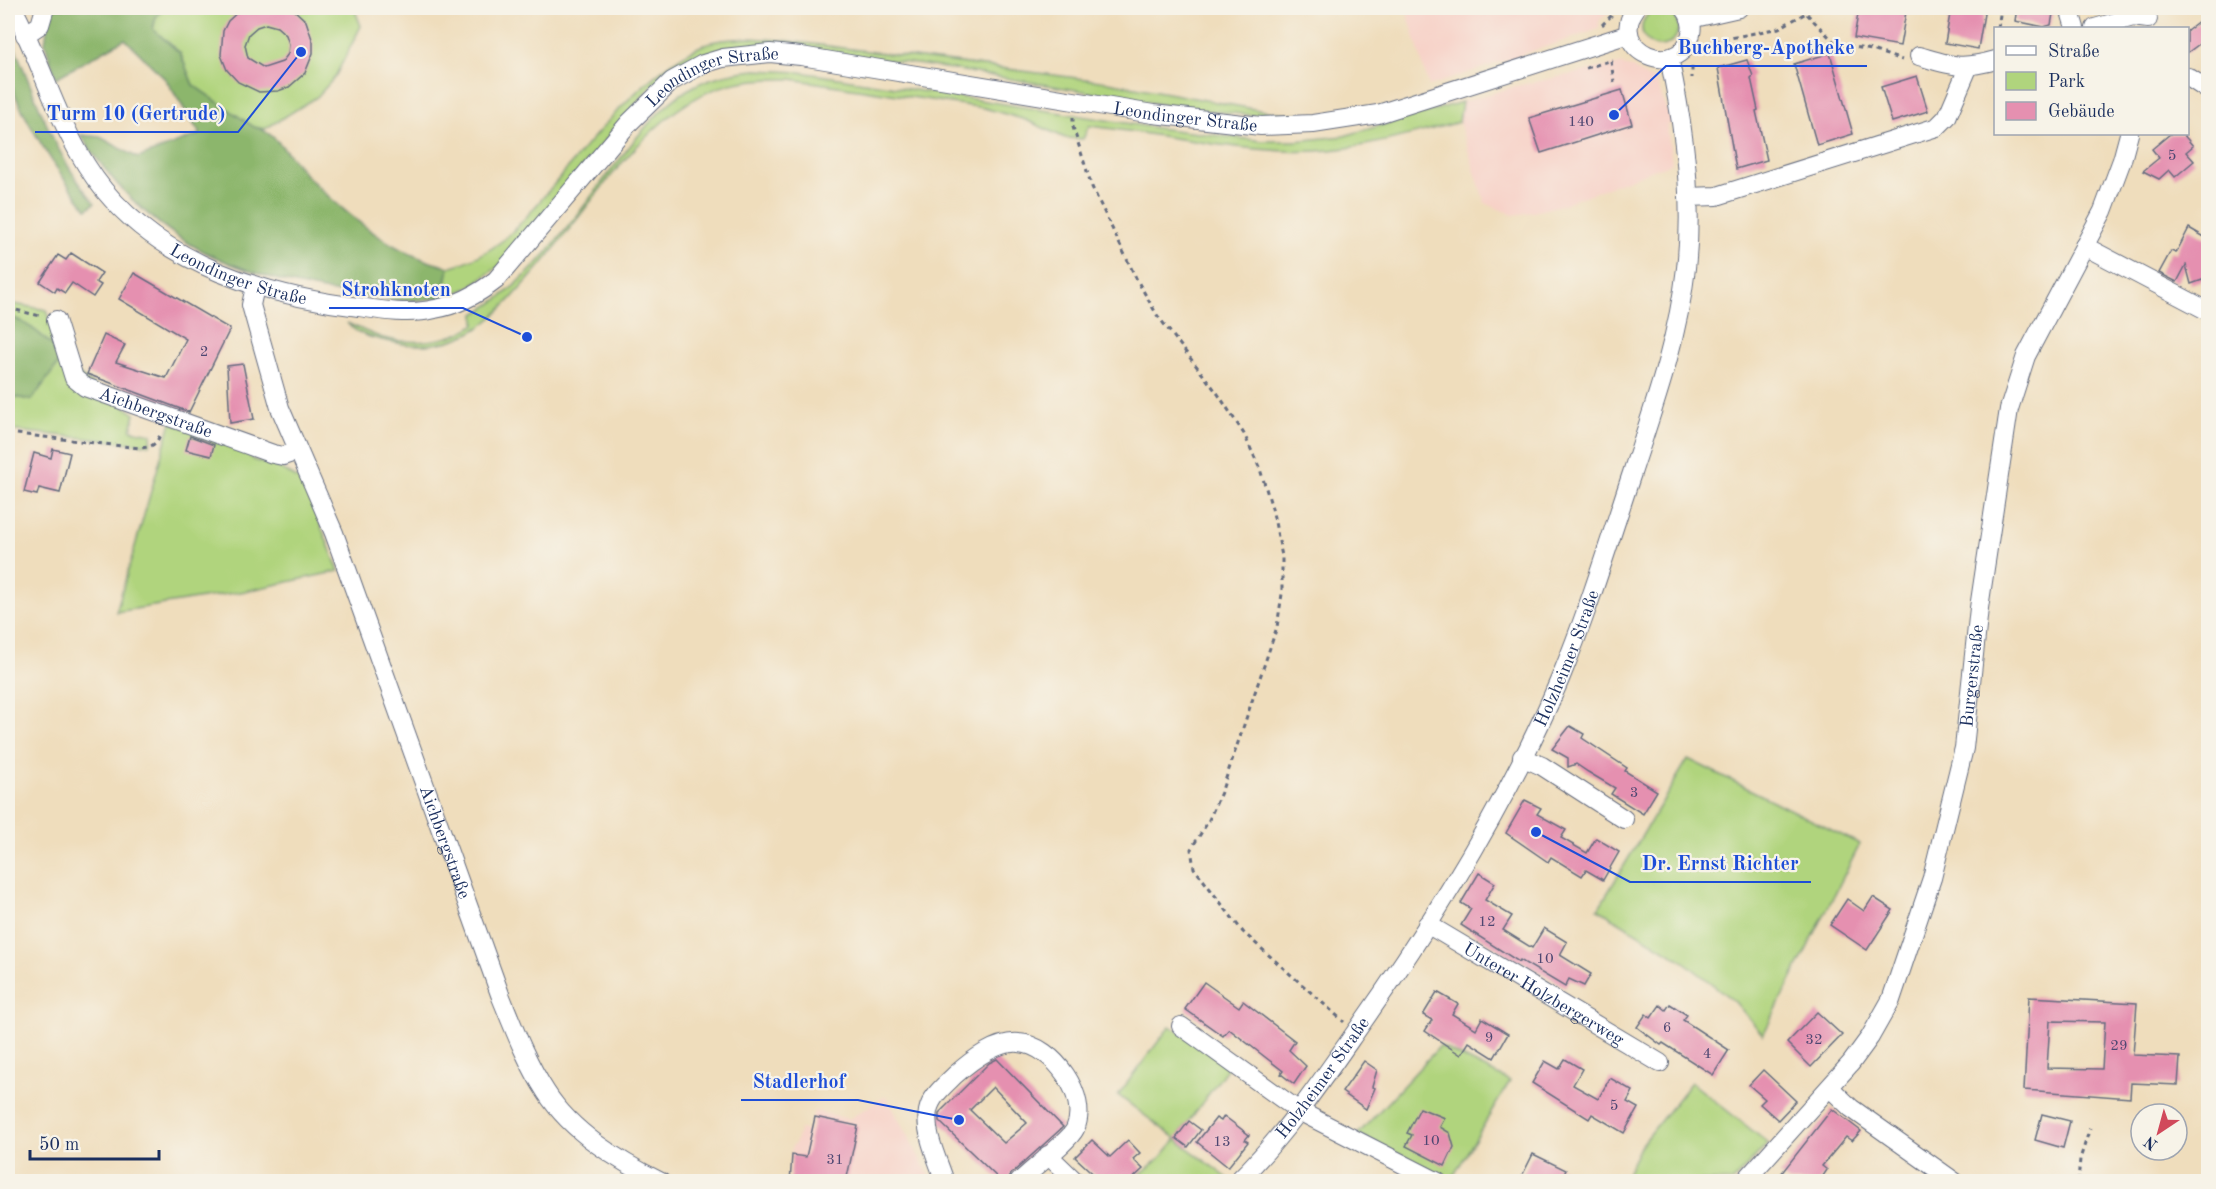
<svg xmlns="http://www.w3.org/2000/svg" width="2216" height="1189" viewBox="0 0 2216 1189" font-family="'Old Standard TT',serif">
  <rect width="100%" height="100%" fill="#f7f3e8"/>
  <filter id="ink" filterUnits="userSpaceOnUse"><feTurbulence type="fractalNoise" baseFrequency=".0167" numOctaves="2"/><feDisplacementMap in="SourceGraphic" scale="12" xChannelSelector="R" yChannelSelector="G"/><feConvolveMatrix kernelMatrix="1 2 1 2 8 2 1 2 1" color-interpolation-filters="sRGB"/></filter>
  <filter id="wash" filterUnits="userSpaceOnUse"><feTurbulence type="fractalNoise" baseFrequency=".008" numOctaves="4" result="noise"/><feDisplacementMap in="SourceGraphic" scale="24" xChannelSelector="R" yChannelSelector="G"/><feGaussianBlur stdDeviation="1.35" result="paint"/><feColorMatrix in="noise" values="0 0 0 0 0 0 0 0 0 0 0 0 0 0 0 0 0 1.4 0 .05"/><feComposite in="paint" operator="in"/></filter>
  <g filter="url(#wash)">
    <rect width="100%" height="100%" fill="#efddbc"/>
    <g fill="#f7d1c7">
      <path d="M1406,8h208l-15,13v8l-170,57z"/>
      <path d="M1619,64l12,3 16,11 8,1 17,44 -5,2 5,38 -111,42 -27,7 -21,3 -28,-12 -26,-81 4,-20 53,-16z"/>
      <path d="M886,1096l46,85 -143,1 3,-36 3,-2 5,-15 9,2 5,-20 35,8z"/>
    </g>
    <g fill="#b0d47d" stroke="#66826e" stroke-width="1.5">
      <path d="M164,8h190l7,18 -26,51 -18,20 -52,32 -11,-2 -61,-42 -13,-32 -27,-24 3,-12z"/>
      <circle cx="1660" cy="28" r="18"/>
      <path d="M748,38l33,2 327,42 162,30 36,3 -33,2 -83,-8 -245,-41 -173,-24 -49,4 -32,11 -40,27 -153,181 -32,22 -23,8 6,-30c50,-13 70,-41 102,-79 41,-49 92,-116 152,-143 14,-6 30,-6 45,-7z"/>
      <path d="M756,70l44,2 357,56 106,13h32l49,-5 118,-34 -3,20c-57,15 -116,33 -175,29 -65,-3 -130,-18 -195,-25l-6,13 -18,-1 -39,-18 -42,-12 -193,-29c-47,-1 -77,4 -115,32 -55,41 -97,110 -141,161 -17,19 -34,40 -55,55 -26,17 -58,22 -88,15 -15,-3 -34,-6 -45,-19 12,5 23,11 36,15 28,7 69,4 92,-14v-10c62,-35 101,-100 145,-155 19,-25 40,-52 67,-69 21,-13 44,-18 69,-20z"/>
      <path d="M8,303l39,7 16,53 72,51 -4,16 21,4 -2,11 -142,-15v-34l24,4 -10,-79 -14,-5z"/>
      <path d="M171,422l73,29 10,9 26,8 23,14 36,89 -93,20 -130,21z"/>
      <path d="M1688,759l172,85 -97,191 -28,-33 -52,-41 -85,-52z"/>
      <path d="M1170,1026l59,40 -53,73 53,40 -3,3 -94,-1 29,-24 15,-18 -58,-44z"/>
      <path d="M1440,1046l70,35 -59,99 -93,-46z"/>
      <path d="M1691,1082l77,61 -35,38 -110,1 17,-35z"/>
    </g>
    <g fill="#8cb66c" stroke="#547265" stroke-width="1.5">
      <path d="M50,8h114l-8,9 -3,12 27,24 13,32 61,42c22,4 37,33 53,49 40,39 86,79 142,91l-6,30c-34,7 -69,2 -104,-4 -113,-19 -195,-57 -258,-158l19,2 38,21 62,-24 -34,-54 -41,-41 -69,39 -11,-35z"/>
      <path d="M8,31c26,59 43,122 87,172l-8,6c-25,-30 -71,-99 -79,-136 -3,-13 -1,-29 0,-42z"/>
      <path d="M8,316c23,8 38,22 55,41l-31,43 -24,-4z"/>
    </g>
    <g id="blocks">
      <g fill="#e590b0" fill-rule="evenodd">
        <path d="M242,8h50l14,13 7,21v11l-8,20 -16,14 -11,4 -19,1 -21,-10 -11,-12 -6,-15 2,-24 5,-10zM266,24l11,3 9,8 3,9 -1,10 -6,8 -18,6 -16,-10 -3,-13 4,-11 8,-7z"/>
        <path d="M1859,8l47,4 -6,34 -46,-8z"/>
        <path d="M1951,8h34l-7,41 -33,-6z"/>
        <path d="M2017,8h37l-3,17 -7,2 -29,-6z"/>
        <path d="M2208,15v28l-6,-1 -15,11v-22z"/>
        <path d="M1830,53l23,81 -36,11 -23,-81z"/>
        <path d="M1747,60l6,16 -2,2 7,32 -2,1 11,49 -31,9 -18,-101z"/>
        <path d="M1917,76l11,35 -36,11 -11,-35z"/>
        <path d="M1622,90l10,34 -91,29 -12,-35z"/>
        <path d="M2170,134h13l10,12 -7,6 8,9 -19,16 -6,-7 -10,9 -16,-8 16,-13 -7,-9z"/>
        <path d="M2189,228l19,11v22l-2,6 2,11 -17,6 -5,-19 -9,17 -18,-9 12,-22 5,2z"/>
        <path d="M71,253l31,20 -6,9 5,3 -8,12 -21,-14 -7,10 -8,-5 -2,4 -15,-10 18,-27 8,5z"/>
        <path d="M134,273l96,56 -41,83 -102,-38 17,-39 21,10 -9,17 50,16 20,-39 -67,-40z"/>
        <path d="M243,364l11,55 -24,4 -3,-57z"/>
        <path d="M190,436l24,9 -3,11 -25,-6z"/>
        <path d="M53,449l17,4 -10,40 -21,-5 -2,7 -13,-3 10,-39 17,5z"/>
        <path d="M1570,726l14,8 -2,4 45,30 -2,3 32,20 -14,23 -32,-20 4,-6 -27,-16 -12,-8 -8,3v-9l-16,-9z"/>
        <path d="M1525,800l16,8 -4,6 29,16 -5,8 26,15 9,-15 23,14 -16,28 -17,-10 -4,6 -31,-19 -3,5 -42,-29z"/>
        <path d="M1479,873l16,10 -10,17 27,16 -9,14 29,18 12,-20 23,14 -7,13 31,19 -7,12 -15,-7 -4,8 -45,-27 -1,2 -58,-37 10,-16 -10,-6z"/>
        <path d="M1873,897l20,13 -26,40 -37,-25 17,-26 17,12z"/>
        <path d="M1204,982l35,25 4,-6 52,40 -6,9 17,16 -12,18 -13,-10 2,-3 -54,-42 -6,7 -38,-27z"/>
        <path d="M1437,992l21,12 -6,10 24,15 6,-11 26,16 -14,24 -25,-16 -8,13 -36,-24 7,-11 -9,-5z"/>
        <path d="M2029,997l108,6 -4,52 47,2 -2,28 -47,-2 -1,15 -106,-8zM2050,1021l55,1 -3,47 -55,-1z"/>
        <path d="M1670,1004l17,11 -4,5 46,30 -16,25 -50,-32 -2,2 -24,-18 9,-13 5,4 9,-13 6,5z"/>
        <path d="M1817,1012l25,23 -31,32 -24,-24z"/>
        <path d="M997,1059l66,68 -52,47 -3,8h-6l-63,-61v-8l50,-50zM993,1087l34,36 -23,20 -34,-33z"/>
        <path d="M1565,1059l17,10 -9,16 25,14 12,-21 23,13 -6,11 11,6 -14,25 -32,-19 -3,5 -57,-36 13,-22 14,8z"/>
        <path d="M1364,1061l13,9 -5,17 3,1 -9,21 -24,-17z"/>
        <path d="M1763,1070l33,31 -18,19 -18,-16 5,-5 -16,-14z"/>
        <path d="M1420,1108l25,10 -5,9 10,6 4,14 -9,19 -39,-20 6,-11 -5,-2z"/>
        <path d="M1832,1109l29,22 -9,10 -6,-4 -24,29 5,4 -8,12h-30l-9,-7z"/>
        <path d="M2042,1114l28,7 -7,27 -28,-8z"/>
        <path d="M1224,1116l25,19 -4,5 3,2 -20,25 -31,-25 19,-24 5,3z"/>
        <path d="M815,1117l43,9 -12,56h-56l2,-27 14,2z"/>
        <path d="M1189,1121l12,9 -13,17 -12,-9z"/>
        <path d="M1092,1140l18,17 18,-17 12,13 -7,6 10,10 -14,13h-27l-27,-25z"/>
        <path d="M1533,1154l33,16 -6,12h-41z"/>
      </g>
    </g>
  </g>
  <g filter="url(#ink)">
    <use href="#blocks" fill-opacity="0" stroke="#656c7f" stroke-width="1.5"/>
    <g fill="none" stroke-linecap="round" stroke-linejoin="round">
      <defs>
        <g id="minor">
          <path id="s1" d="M13,8c32,60 47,128 91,182 62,75 162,106 255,117 25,4 51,8 76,2 23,-4 43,-15 61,-29l133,-157 43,-42 31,-17 20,-6 47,-5 31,3 352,58 108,12 52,-2 65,-10 251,-80"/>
          <path d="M1636,8c-31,43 44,74 55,26 2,-10 -1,-19 -7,-26"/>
          <path d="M2069,8l6,20"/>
          <path d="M1690,19l49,-11"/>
          <path d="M2095,28l38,-11 15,2"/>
          <path d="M25,35l15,-10 5,-17"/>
          <path d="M1919,56c34,10 41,14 77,4"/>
          <path d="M2188,77l20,13"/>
          <path d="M1688,197l29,-1 220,-69 10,-10 21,-49"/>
          <path d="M2084,246l124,65"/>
          <path id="s2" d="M255,287l-4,18 29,103 54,125 167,464c13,32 26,66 45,95 26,41 73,69 115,90"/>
          <path id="s3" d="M56,320l18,58 11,9 188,67 10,2 15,-5"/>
          <path d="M1522,757l20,9 82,53"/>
          <path id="s4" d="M1427,924l233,139"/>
          <path d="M1181,1026l118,85 139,71"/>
          <path d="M1830,1088l21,20 104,74"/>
          <path d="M1048,1155l28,27"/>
          <path d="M945,1182c-7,-22 -21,-49 -17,-71 3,-15 17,-26 27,-36 17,-15 41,-34 64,-32 34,2 71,54 56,86 -5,11 -45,42 -56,53"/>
          <path id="s5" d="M1237,1182c47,-46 83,-99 120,-152 75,-106 152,-231 203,-351 28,-67 49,-137 72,-206 22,-67 46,-134 54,-205 8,-70 -2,-142 -17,-210"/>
          <path id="s6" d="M1744,1182l107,-119 19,-26 21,-37 41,-122 32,-130 15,-140 30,-199 17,-53 77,-145 19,-51 7,-26"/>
        </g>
      </defs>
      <use href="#minor" stroke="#656c7f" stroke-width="20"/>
      <g stroke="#656c7f" stroke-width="3" stroke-dasharray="4.5 4.5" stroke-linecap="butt">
        <path d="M1807,14l29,30 36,6 30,10"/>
        <path d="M1602,25l12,-12"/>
        <path d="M1998,28l3,-20"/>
        <path d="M1706,43l73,-15 36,-20"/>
        <path d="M1611,61l3,21"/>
        <path d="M1692,67v11"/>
        <path d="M1586,68l27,-8"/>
        <path d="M1073,117v10l19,60 45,93 20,35 61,79 26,40 16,35 12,39 10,48v38l-5,33 -55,163 -14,32 -17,27 3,19 49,64 101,90"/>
        <path d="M8,308l32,8"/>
        <path d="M8,433l132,15c13,-1 17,-4 21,-16"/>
        <path d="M2078,1182l2,-23 10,-31"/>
      </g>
      <use href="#minor" stroke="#fff" stroke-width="18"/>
    </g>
  </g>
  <g text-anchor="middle" stroke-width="4.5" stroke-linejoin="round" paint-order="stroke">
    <g font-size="15" fill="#4e4772">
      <text x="1581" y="126">140</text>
      <text x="2172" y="160">5</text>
      <text x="204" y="356">2</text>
      <text x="1634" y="797">3</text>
      <text x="1487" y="926">12</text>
      <text x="1545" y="963">10</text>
      <text x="1667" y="1032">6</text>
      <text x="1489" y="1042">9</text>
      <text x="1814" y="1044">32</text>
      <text x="2119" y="1050">29</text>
      <text x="1707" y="1058">4</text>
      <text x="1614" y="1110">5</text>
      <text x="1431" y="1145">10</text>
      <text x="1222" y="1146">13</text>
      <text x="835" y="1164">31</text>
    </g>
    <g font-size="18" fill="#1b2f5e" stroke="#f7f3e8">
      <text dy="6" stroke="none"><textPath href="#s1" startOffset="942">Leondinger Straße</textPath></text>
      <text dy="6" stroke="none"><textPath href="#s1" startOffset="1426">Leondinger Straße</textPath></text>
      <text dy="6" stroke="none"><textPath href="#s1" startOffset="366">Leondinger Straße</textPath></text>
      <text dy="6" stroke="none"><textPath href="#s3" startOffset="150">Aichbergstraße</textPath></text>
      <text dy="6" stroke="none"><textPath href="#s5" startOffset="622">Holzheimer Straße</textPath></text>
      <text dy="6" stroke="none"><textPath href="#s6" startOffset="570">Burgerstraße</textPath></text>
      <text dy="6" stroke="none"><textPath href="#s2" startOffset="590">Aichbergstraße</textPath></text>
      <text dy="6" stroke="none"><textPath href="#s4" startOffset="136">Unterer Holzbergerweg</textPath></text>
      <text dy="6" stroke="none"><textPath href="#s5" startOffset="135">Holzheimer Straße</textPath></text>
    </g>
  </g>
  <path fill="none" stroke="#1d4ed8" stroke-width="2" d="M1614 115L1666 66H1867M301 52L238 132H35M527 337L463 308H329M1536 832L1630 882H1811M959 1120L858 1100H741"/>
  <g fill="#1d4ed8" stroke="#f7f3e8" stroke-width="2">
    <circle cx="1614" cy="115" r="6"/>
    <circle cx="301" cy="52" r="6"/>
    <circle cx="527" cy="337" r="6"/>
    <circle cx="1536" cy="832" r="6"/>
    <circle cx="959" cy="1120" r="6"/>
  </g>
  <g font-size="20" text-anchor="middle" font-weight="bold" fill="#1d4ed8" stroke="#f7f3e8" stroke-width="4.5" stroke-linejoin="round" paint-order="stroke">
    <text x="1766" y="54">Buchberg-Apotheke</text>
    <text x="136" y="120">Turm 10 (Gertrude)</text>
    <text x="396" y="296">Strohknoten</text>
    <text x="1720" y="870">Dr. Ernst Richter</text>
    <text x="799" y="1088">Stadlerhof</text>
  </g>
  <rect width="2216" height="1189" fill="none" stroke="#f7f3e8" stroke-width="30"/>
  <rect x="1994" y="27" width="195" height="108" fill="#f7f3e8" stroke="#9fa5b1" stroke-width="1.5"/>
  <rect x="2006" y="46" width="30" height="9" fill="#ffffff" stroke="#9fa5b1" stroke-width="1.5"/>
  <text x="2048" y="57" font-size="18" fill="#1b2f5e">Straße</text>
  <rect x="2006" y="72" width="30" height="18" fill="#b0d47d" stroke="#9fa5b1" stroke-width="1.5"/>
  <text x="2048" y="87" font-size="18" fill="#1b2f5e">Park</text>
  <rect x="2006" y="102" width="30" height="18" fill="#e590b0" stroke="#9fa5b1" stroke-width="1.5"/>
  <text x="2048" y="117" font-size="18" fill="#1b2f5e">Gebäude</text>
  <g transform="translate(2159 1132) rotate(216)"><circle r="28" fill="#f7f3e8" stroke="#9fa5b1" stroke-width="1.5"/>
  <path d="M0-4.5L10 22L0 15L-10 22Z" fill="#d1495b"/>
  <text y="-9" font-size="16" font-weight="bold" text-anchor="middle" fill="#1b2f5e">N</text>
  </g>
  <path d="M30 1150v9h129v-9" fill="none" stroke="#1b2f5e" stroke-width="3"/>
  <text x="39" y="1150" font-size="18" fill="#1b2f5e" stroke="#f7f3e8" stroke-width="4.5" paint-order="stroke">50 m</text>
</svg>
